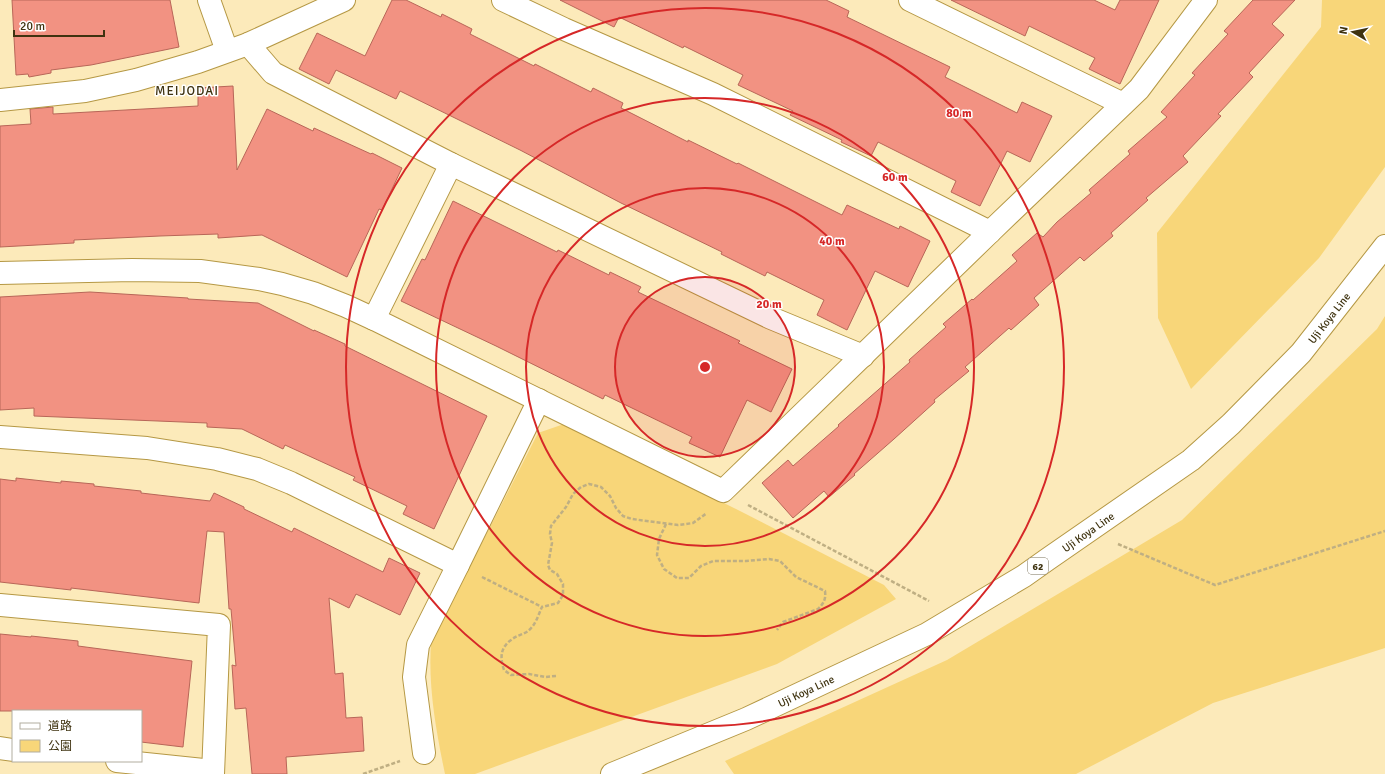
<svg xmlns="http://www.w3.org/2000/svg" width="1385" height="774" viewBox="0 0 1385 774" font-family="Signika,'Noto Sans JP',sans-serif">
  <rect width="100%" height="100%" fill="#fceaba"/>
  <g fill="#f8d679">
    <path d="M1322,0h63v167l-66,91 -128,131 -33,-71 -1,-85 164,-206z"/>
    <path d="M1385,316v332l-172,55 -137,71h-342l-9,-13 222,-101 235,-140 195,-191z"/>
    <path d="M564,424l174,86 146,75 12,14 -119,65 -302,110h-30c-9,-43 -17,-87 -14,-131l107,-210z"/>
  </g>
  <g fill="#f29282" stroke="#b86658">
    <path d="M12,0h158l9,47 -88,18 -40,5v3l-22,4 -1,-3 -12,1z"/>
    <path d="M392,0h14l35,17 1,-3 30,15 -2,5 64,32 1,-2 56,28 2,-4 30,15 -2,5 67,34v-2l49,24 1,-1 104,52 5,-10 52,24 1,-3 30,15 -22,46 -33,-16 -28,59 -30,-15 7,-15 -57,-28 -2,4 -44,-22 1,-2 -101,-49 -101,-53 -120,-59 -4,8 -60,-29 -7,14 -30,-15 18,-36 48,23z"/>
    <path d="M560,0h266l23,11 -2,6 103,50 -5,10 72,36 5,-11 30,14 -22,46 -23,-11 -27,55 -29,-14 5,-11 -78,-39 -7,14 -30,-14 1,-2 -52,-25 3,-4 -55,-26 5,-10 -59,-29 -1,2 -64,-31 -5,10z"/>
    <path d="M951,0h143l21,10 5,-10h39l-39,84 -31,-15 6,-11 -66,-32 -4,10z"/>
    <path d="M1253,0h42l-23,24 12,11 -35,38 4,4 -35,37 3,2 -38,40 5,6 -42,36 2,2 -37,33 2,3 -29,25 -4,-4 -46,41 5,7 -28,25 -2,-2 -44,39 4,4 -35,29 1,2 -41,37 -40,35 1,1 -26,22 -5,-6 -31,27 -31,-35 26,-23 5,6 46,-40 -1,-1 72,-63 -1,-2 37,-33 -3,-3 29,-25 1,1 44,-39 -5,-6 25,-22 6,4 14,-15 34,-29 -2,-3 41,-36 -2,-3 39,-34 -6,-5 34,-37 -3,-2 36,-39 -4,-3z"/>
    <path d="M233,86l4,84 30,-61 46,22 1,-3 57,26 1,-1 30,15 -20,42 -3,-1 -32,68 -85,-42 -44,3v-4l-58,2 -86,4v3l-74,4v-121l31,-2 -1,-15 23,-2v7l145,-8v-18z"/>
    <path d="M453,201l104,51 1,-2 51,25 1,-3 31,15 -3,5 102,49 -2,2 54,26 -21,43 -24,-12 -27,57 -31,-14 3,-6 -87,-42 -2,4 -107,-53 -95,-45 21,-42 3,1z"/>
    <path d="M90,292l98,6v1l70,4 56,28v-1l31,14v2l142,70 -53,113 -31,-15 4,-8 -54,-26 2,-3 -70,-32 -2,4 -41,-20 -35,-2v-4l-173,-7v-8l-34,2v-113z"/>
    <path d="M16,478l45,5v-2l33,3v2l47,5v2l69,8 4,-8 30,14v2l48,23 2,-4 89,44 6,-14 31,15 -20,42 -44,-21 -7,14 -20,-10 6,76 8,-1 3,45 16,-1 2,34 -78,6 1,17h-35l-6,-66 -11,1 -3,-44 4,1 -5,-57h-2l-5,-77 -17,-1 -8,72 -128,-15v2l-71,-8v-103l16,2z"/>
    <path d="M0,634l31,3v-1l47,5v5l114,15 -9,86 -42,-5v-31h-141z"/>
  </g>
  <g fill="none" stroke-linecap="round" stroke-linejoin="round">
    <defs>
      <g id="street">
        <path d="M209,0l18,51"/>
        <path d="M503,0l61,29 149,65 277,138"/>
        <path d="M910,0l213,104"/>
        <path d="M248,44l25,29 178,91 320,154 92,38"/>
        <path d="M0,100l85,-9 51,-11 62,-18 50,-18 96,-44"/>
        <path d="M0,273l132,-3 68,1 59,8 23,5 31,9 33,13 28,13 349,172 267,-259 149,-143 67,-89"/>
        <path d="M374,319l77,-155"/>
        <path d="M0,437l147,11 70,11 40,10 34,14 167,82 81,-165"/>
        <path d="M0,605l219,20 -6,149"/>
        <path d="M0,748l13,2"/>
        <path d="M424,753l-10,-76 4,-32 40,-80"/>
        <path d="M117,761l96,10"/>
      </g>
      <path id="primary" d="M612,774l134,-55 181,-85 97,-58 24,-17 143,-99 40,-36 70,-71 84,-107"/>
    </defs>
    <use href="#street" stroke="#b59844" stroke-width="24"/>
    <use href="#primary" stroke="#b59844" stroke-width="24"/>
    <g stroke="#bfaf83" stroke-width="2.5" stroke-dasharray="4 2" stroke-linecap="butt">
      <path d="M748,505l181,96"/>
      <path d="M666,524l-7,15 -2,16 7,14 13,9h12l12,-12 12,-5h33l23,-2 11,2 16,16 29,14c1,8 -1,12 -7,18l-35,13 -6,8"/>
      <path d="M1118,544l97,41 170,-54"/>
      <path d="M482,577l60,30"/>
      <path d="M556,676l-11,1 -16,-3 -18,1 -7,-5c-4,-12 -4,-22 7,-30 7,-6 15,-5 21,-13 5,-6 7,-14 10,-20l16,-4 5,-8v-11l-6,-10 -7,-4 -2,-5 4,-22 -2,-9 1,-8 15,-19 7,-13 8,-7 8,-3 12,3 9,9 6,12 7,8 9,3 46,6 15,-2 14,-10"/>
      <path d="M363,774l37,-13"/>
    </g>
    <use href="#street" stroke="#fff" stroke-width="22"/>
    <use href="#primary" stroke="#fff" stroke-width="22"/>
  </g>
  <circle cx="705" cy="367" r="90" fill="#d62828" fill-opacity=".12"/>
  <g fill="none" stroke="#d62828" stroke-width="2">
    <circle cx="705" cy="367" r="90"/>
    <circle cx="705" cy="367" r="179"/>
    <circle cx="705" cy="367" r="269"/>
    <circle cx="705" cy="367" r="359"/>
  </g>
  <g text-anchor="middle" stroke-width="3" stroke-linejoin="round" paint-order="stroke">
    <rect fill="#fff" stroke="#797058" stroke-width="1" x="1028" y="558" width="20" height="16" rx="3"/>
    <g font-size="10" font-weight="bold" fill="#3f3310">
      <text x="1038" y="570">62</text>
    </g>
    <g font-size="11" fill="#3f3310" stroke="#fff">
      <text transform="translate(1329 318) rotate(-52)" y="4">Uji Koya Line</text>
      <text transform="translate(1088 532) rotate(-35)" y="4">Uji Koya Line</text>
      <text transform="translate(806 691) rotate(-25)" y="4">Uji Koya Line</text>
    </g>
    <g font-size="13" letter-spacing="1" fill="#3f3310" stroke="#fff">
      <text x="187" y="95">MEIJODAI</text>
    </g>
  </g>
  <circle cx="705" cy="367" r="6" fill="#d62828" stroke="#fff" stroke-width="2"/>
  <g font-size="12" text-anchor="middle" font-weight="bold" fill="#d62828" stroke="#fff" stroke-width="3" stroke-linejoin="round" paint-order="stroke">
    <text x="959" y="117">80 m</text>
    <text x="895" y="181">60 m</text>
    <text x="832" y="245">40 m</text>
    <text x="769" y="308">20 m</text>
  </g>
  <rect x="12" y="710" width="130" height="52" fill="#ffffff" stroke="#b2ad9f"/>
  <rect x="20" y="723" width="20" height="6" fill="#ffffff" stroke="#b2ad9f"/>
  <text x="48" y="730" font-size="12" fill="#3f3310">道路</text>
  <rect x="20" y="740" width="20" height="12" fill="#f8d679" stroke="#b2ad9f"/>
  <text x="48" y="750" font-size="12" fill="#3f3310">公園</text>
  <g transform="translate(1353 32) rotate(279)" stroke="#ffffff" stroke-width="3" paint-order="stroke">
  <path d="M0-3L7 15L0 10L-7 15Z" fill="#3f3310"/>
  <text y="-6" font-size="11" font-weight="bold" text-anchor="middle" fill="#3f3310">N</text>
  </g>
  <path d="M14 30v6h90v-6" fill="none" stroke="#3f3310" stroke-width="2"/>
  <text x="20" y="30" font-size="12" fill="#3f3310" stroke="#ffffff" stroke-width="3" paint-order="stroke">20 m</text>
</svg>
